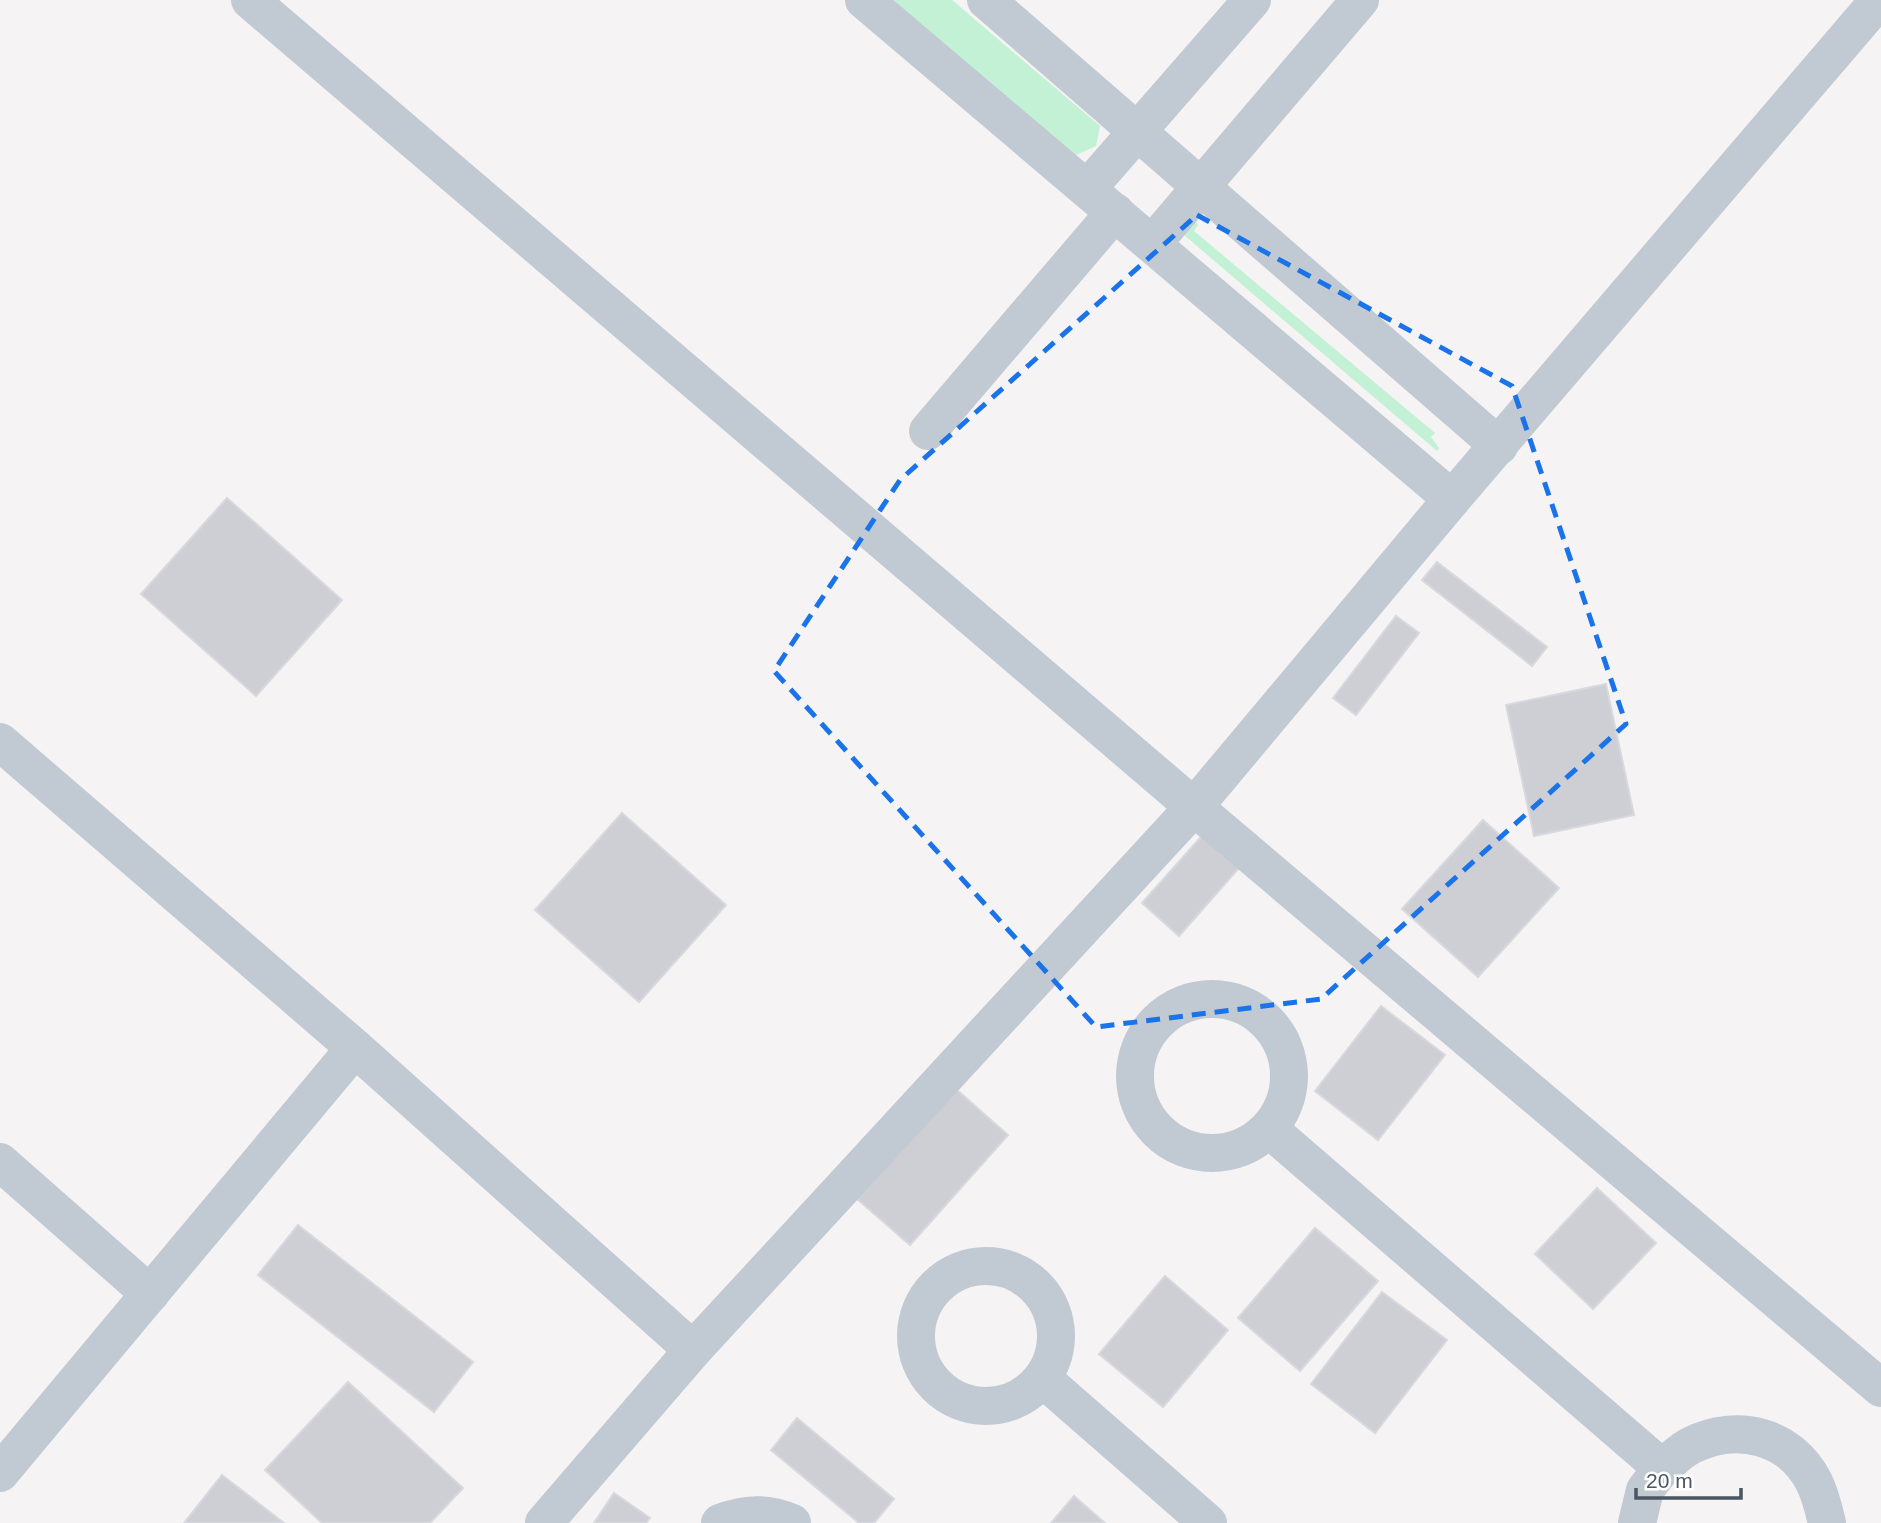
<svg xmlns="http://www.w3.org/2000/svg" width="1881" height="1523" viewBox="0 0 1881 1523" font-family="Helvetica,sans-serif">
  <rect width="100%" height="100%" fill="#f5f3f3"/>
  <g fill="#c3f1d5">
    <path d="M885,0h67l148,126 -4,20 -24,11z"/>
    <path d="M1194,218l4,7 -4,6 241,202 -4,4 8,11 -2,3 -253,-216z"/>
  </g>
  <g fill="#cdcfd5" stroke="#d7d9de" stroke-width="2">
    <path d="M227,498l115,102 -86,96 -115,-102z"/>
    <path d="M1437,562l110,85 -15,19 -110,-86z"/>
    <path d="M1396,616l23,17 -63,82 -23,-17z"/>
    <path d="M1606,684l28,131 -100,21 -28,-131z"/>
    <path d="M622,813l104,92 -87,97 -104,-92z"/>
    <path d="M1483,820l76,68 -81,89 -76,-68z"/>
    <path d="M1209,828l37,32 -67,76 -37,-33z"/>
    <path d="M1381,1006l64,49 -67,85 -63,-49z"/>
    <path d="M956,1089l52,46 -98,110 -53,-46z"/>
    <path d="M1597,1188l59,55 -63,66 -58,-55z"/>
    <path d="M298,1225l175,137 -39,50 -176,-137z"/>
    <path d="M1315,1228l63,53 -78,90 -62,-53z"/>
    <path d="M1165,1276l63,54 -65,77 -64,-53z"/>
    <path d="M1382,1292l65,48 -72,93 -64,-49z"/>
    <path d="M348,1382l115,106 -33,35h-108l-57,-53z"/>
    <path d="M797,1418l97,81 -20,24h-15l-88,-73z"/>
    <path d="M222,1475l62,48h-100z"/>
    <path d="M614,1493l36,25 -4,5h-52z"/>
    <path d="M1074,1496l31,27h-54z"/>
  </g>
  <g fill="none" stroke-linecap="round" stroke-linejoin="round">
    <g stroke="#c1cad2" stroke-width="38">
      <path d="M250,0l944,807 258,-308 427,-499"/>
      <path d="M864,0l588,499"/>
      <path d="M986,0l513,446"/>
      <path d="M1088,188l164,-188"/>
      <path d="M1153,243l207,-243"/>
      <path d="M928,431l187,-219"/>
      <path d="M0,742l355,306 338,302"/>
      <circle cx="1212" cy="1076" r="77"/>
      <path d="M1269,1129l393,339 -17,22 -8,33"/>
      <path d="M0,1162l150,132"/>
      <circle cx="986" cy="1336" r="70"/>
      <path d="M1043,1379l165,144"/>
      <path d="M1662,1468c10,-8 19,-18 30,-23 45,-22 98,-10 122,37 6,12 10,28 13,41"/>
      <path d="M0,1473l355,-425"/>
      <path d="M544,1523l149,-173 501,-543 687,581"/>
      <path d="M720,1523c25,-10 47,-11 72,0"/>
    </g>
  </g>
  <path fill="none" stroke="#1a73e8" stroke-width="5" stroke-dasharray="14 9" stroke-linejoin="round" d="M1197,215l315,171 114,338 -305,275 -225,28 -322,-356 126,-191z"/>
  <path d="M1636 1488v10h105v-10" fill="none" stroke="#4a5661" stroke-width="3.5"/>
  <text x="1646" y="1488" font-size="21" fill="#4a5661" stroke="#ffffff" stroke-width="5" paint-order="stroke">20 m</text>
</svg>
